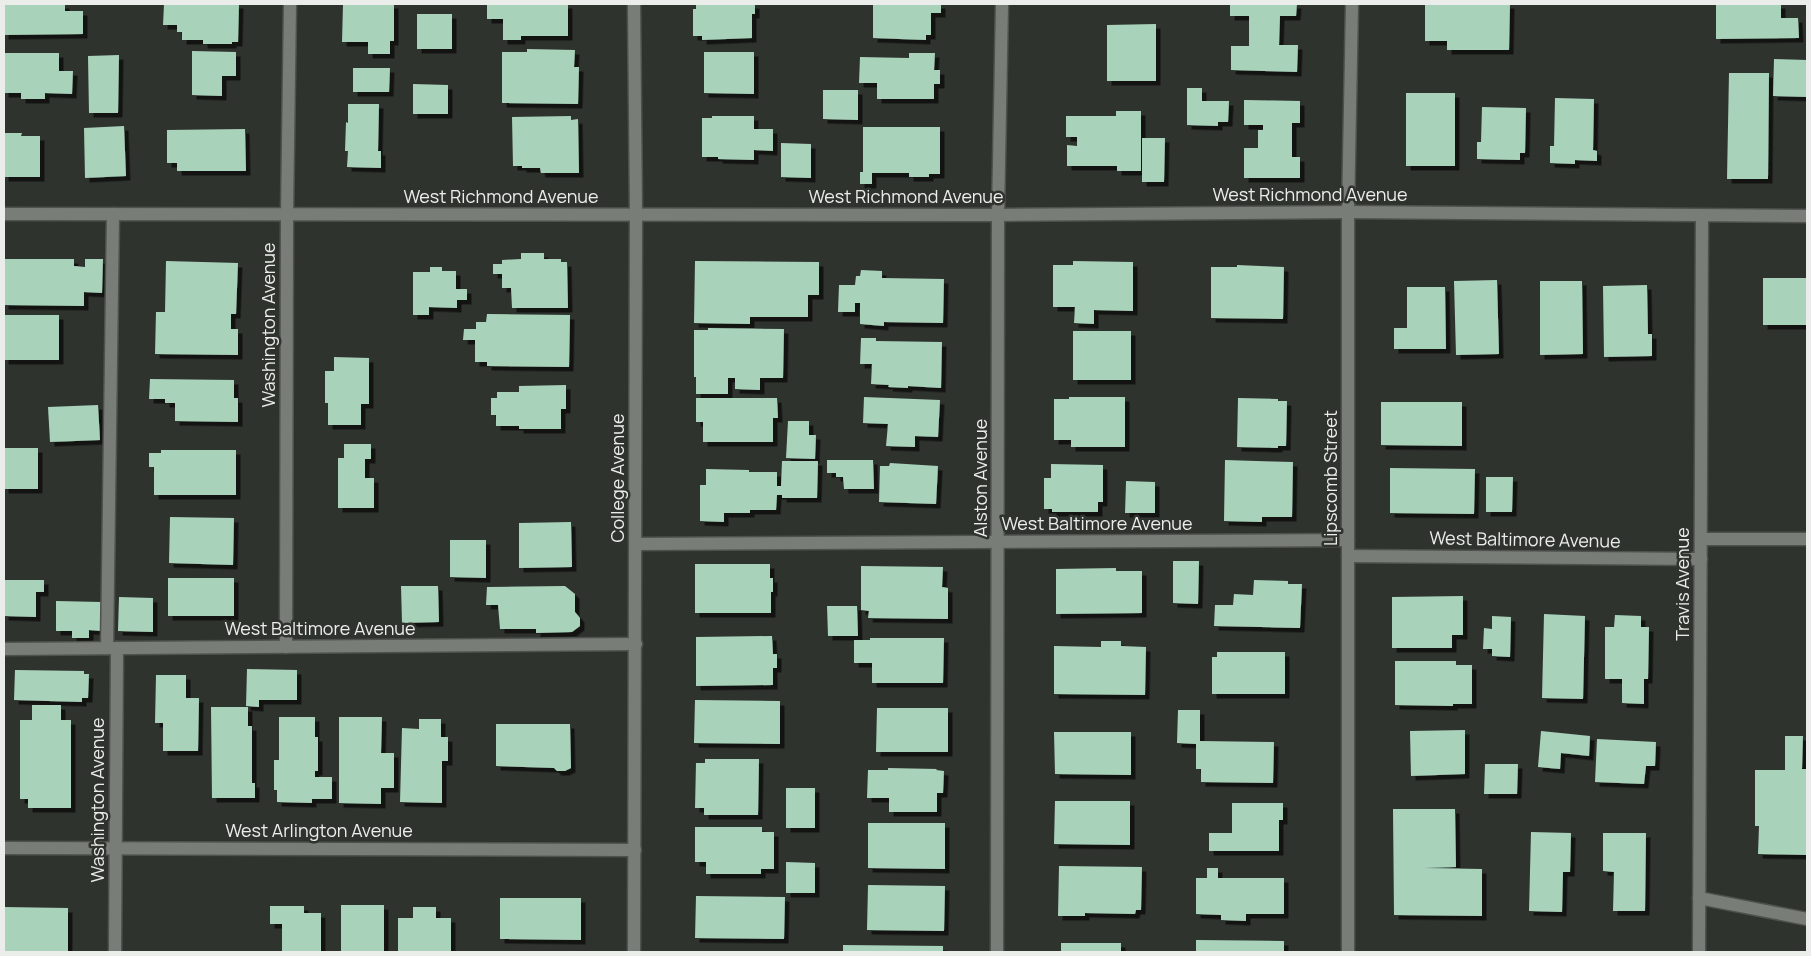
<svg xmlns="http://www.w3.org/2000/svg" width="1811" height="956" viewBox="0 0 1811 956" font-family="Manrope,sans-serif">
  <defs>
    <filter id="shadow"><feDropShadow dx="4.5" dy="4.5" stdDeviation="0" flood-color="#0009"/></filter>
  </defs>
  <rect width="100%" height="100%" fill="#2f332e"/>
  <g fill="#a9d2bb" filter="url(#shadow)">
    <path d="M4,4h61v7h18v23l-79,1z"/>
    <path d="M164,4h75l-1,38h-6v2h-29v-4h-21v-8h-5v-7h-14z"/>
    <path d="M343,4h51v37h-4v13h-22v-12h-26z"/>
    <path d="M487,4h81v32h-47v4h-18v-21h-16z"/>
    <path d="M696,4h59v10h-3v24l-50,2v-4h-9v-27h3z"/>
    <path d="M873,4h68v9h-10v22h-5v5l-53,-2z"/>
    <path d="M1230,4h67l-1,12h-16l-1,29h19l-1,27 -66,-2v-24h18v-30h-19z"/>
    <path d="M1425,4h85l-1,46h-62v-9h-22z"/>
    <path d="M1716,4h65v14h17l1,20 -83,1z"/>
    <rect x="417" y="14" width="35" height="35"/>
    <path d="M1156,24v57h-49v-56z"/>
    <path d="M527,49l48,1 -1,17h5l-1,37 -76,-1v-51h25z"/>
    <path d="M192,51l44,1v24h-14v20l-30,-1z"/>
    <path d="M704,52h50v42l-50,-1z"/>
    <path d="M4,53h55v18h14l-1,23 -27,-1v6h-24v-6h-17z"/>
    <path d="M909,53h26l-1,17h6v14h-6v15h-57v-16h-18l1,-26 49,1z"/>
    <path d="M119,55l-1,58h-29l-1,-57z"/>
    <path d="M1774,59l33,1v37l-34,-1z"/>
    <path d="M353,68h37l-1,24h-36z"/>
    <path d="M1729,73h40l-1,106h-41z"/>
    <path d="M413,84l35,1v29h-35z"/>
    <path d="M1187,88h15v13h27l-1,21h-10v4l-31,-1z"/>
    <path d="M823,90h35v30l-35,-1z"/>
    <rect x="1406" y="93" width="49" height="73"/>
    <path d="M1555,98l39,1 -1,51 4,1v10l-22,-1v4l-25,-1v-17h4z"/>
    <path d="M1244,100l56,1v22h-8v34h8v21h-56v-30h14v-18h5v-5h-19z"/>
    <path d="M348,104h31l-1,47h3v17l-34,-1 1,-16h-3l1,-29 2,1z"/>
    <path d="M1482,107l44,1 -1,45h-5v7l-43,-1v-17h4z"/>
    <path d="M1116,111h25v60h-24v-5h-50v-21l10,1v-9h-11v-21h50z"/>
    <path d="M571,116v4l7,-1 1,54h-38l-1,-5h-18v-2h-9l-1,-49z"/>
    <path d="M712,116h42v13h19v22l-19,-1v10l-36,-1v-2h-16v-39h10z"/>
    <path d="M124,126l2,50 -41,2 -1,-50z"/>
    <path d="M863,127h77v47h-11v3h-20v-4h-37v11h-12v-12h3z"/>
    <path d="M245,129l1,42h-69v-8h-10v-33z"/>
    <path d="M4,133h18l-1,3h19v41h-36z"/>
    <path d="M1142,138h23l-1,44h-22z"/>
    <path d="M781,143l30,1v34l-30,-1z"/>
    <path d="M521,253h23v6h17v3h6l1,46h-56l-1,-20h-9v-14h-9v-10h9v-4l19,-1z"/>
    <path d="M4,259h70v7l11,1v-8h18l-1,34 -18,-1v14l-80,-1z"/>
    <path d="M166,261l72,2 -2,51h-5v15h7v26l-83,-1 1,-42h9z"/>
    <path d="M695,261l124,1v33h-11v22h-58v7l-56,-1z"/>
    <path d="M1073,261l60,1v49l-39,-1v14l-20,-1 1,-16h-22v-42h20z"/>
    <path d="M1237,265l47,2 -1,52 -72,-1v-51h26z"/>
    <path d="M430,267h12v4h14v18h11v11h-10v8l-28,-1v8h-16v-43h17z"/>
    <path d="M861,270l21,1v7l62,1 -1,44 -59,-1v4l-24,-2v-21h-5v9h-17l1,-27h16l1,-9h4z"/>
    <rect x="1763" y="278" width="44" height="47"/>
    <path d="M1497,280l2,74 -43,1 -2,-74z"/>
    <path d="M1540,281h42l1,73 -43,1z"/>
    <path d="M1647,285l1,49h4v22l-48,1 -1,-71z"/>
    <path d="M1407,287h38l1,62h-52v-21h13z"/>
    <path d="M487,314l83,1 -1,52 -82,-1v-4h-12v-22h-12l1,-11h12v-7h10z"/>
    <rect x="4" y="315" width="55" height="45"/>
    <path d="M708,328l76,1 -1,49h-23v12l-25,-1v-11h-7v16h-32v-17h-2v-47h14z"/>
    <rect x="1073" y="331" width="58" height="49"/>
    <path d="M861,338h15v3l66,1 -1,46 -33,-2v2l-20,-1 1,-2 -18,-1 1,-20h-12z"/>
    <path d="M334,357l35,1v46h-8v21h-33v-22h-3v-32h9z"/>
    <path d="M150,379l84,1v18h4v24l-63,-1v-18h-10v-4h-16z"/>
    <path d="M566,385v24h-5v20h-42v-3h-23v-11h-5v-17h6v-6h22v-6z"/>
    <path d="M864,397l76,3 -2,37 -23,-1v11l-29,-1 2,-22 -25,-1z"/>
    <path d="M1069,397h56v50h-54v-7h-17v-41h15z"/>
    <path d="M696,398h81l1,20h-5v24h-70v-20h-7z"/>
    <path d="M1238,398l40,1v2h9l-1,45h-8v2l-41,-1z"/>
    <path d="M1381,402h81v44l-81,-1z"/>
    <path d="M98,405l2,35 -50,2 -2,-35z"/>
    <path d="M788,421h21v14h7l-1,24 -29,-1z"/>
    <path d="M344,444h27v15h-6v19h9v30h-36v-50h6z"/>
    <rect x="4" y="448" width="34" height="41"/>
    <path d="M161,450h75v45h-82v-28h-5v-14h12z"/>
    <path d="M827,460h46l1,29h-30l-1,-12h-7v-4h-9z"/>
    <path d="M1225,460l68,2 -1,55h-30v5l-38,-1z"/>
    <path d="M782,461h36l-1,37h-35v-3h-5l-1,15h-26v3h-26v9l-24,-1v-36h6v-16l43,1v2h28v14h4z"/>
    <path d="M890,463l48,3 -2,38 -57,-2 1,-36h9z"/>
    <path d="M1051,464l52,1v37h-5v10h-46v-3h-8v-31h7z"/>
    <path d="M1390,468l85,1 -1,45 -84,-1z"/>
    <path d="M1486,477h27l-1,35h-26z"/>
    <path d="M1126,481l29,1v31h-30z"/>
    <path d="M170,517l64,1 -1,47 -64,-2z"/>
    <path d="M571,522l1,45 -53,1v-45z"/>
    <path d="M450,540h36v38l-36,-1z"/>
    <path d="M1173,561h26l-1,43 -25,-1z"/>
    <path d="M695,564h75v14h3v14h-2v21h-76z"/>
    <path d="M861,566l82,1 -1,20 6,1v31l-80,-1 1,-7 -8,-1z"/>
    <path d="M1116,568v3h26v42l-86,1v-45z"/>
    <rect x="168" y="578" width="66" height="38"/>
    <path d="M4,580h40v12h-8v25l-32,-1z"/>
    <path d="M1254,580l34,1v3h14l-2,44 -86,-2 1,-21h18l1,-11 19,1z"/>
    <path d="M401,586h37l1,36 -37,1z"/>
    <path d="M565,586l10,8v18l5,6v8l-8,6 -36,1v-4h-36l-2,-24h-12l1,-18z"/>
    <path d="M1463,596v39h-11v13h-60v-51z"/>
    <path d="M119,597l34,1v34l-35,-1z"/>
    <path d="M56,601l45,1v29l-12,-1v8h-17v-7h-16z"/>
    <path d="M827,606h30l1,30h-30z"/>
    <path d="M1544,614l41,2 -2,83 -41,-1z"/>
    <path d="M1615,615l26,1v11h8l-1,52h-4v25l-22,-1v-24h-17v-52h9z"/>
    <path d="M1492,616l19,1 -1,40 -18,-1v-7h-9l1,-21 8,1z"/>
    <path d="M772,636l1,18h4v14h-4v17l-77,1v-49z"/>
    <path d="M870,638h74l-1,45h-71v-20h-18v-23h16z"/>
    <path d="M1101,641h20v5l25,1 -1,48 -91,-1v-48l47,1z"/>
    <path d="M1217,652h68v42h-73v-37h5z"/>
    <path d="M1395,661h61v4h16v39h-19v2l-58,-1z"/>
    <path d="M247,669l50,1v30h-38v7l-13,-1z"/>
    <path d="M15,670l69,1v3h5l-1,24h-6v4l-68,-2z"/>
    <path d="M156,675h30v23h13l-1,53h-35v-28h-8z"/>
    <path d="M695,700l85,1v43l-86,-1z"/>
    <path d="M32,705h29v15h10v88h-43v-9h-8v-79h12z"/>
    <path d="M211,707h37v19h4v57h3v15h-43z"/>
    <path d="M877,708h71v44h-72z"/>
    <path d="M1178,710h22v31l74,1 -1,41 -72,-1v-13h-5v-25l-19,-1z"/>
    <path d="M279,717h36v20h3v34h-3v6h17v22h-20v4l-35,-1v-12h-3v-30h5z"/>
    <path d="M339,717h43l-1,36h13v35h-13v16l-42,-1z"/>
    <path d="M419,719h22v18h7v24h-6v42l-42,-1 2,-74 17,1z"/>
    <path d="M496,724h74l1,44 -6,3h-8l-3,-3 -58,-2z"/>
    <path d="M1465,730v44l-54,2 -1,-45z"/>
    <path d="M1541,731l49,5 -1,20 -28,-3 -1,16 -22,-2z"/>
    <path d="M1054,732h77v43l-76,-1z"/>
    <path d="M1785,736h18l-1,33h5v86l-49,-1 1,-28h-4v-56h30z"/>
    <path d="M1597,739l59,3 -1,24h-9l-2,18 -49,-2z"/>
    <path d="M705,759h54l-1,56h-54v-7h-9l1,-45h9z"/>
    <path d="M1485,764h33l-1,30h-33z"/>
    <path d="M888,768l49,1 -1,1 8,1 -1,22h-6v19h-48v-14h-22l1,-28h20z"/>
    <rect x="786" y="788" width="29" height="40"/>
    <path d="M1055,801h75v44l-76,-1z"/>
    <path d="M1232,803h51v17h-4v31h-70v-18h23z"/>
    <path d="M1393,809h62l1,58 -32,1 58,1v47l-88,-1z"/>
    <path d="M868,823h77v46l-77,-1z"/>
    <path d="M695,827h67v5h12v37h-13v5h-55v-12h-11z"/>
    <path d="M1531,832l40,1 -1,39h-7l-1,40 -33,-1z"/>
    <path d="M1603,833h43l-1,78h-32l1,-39 -11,-1z"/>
    <path d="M786,862l29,1v30h-29z"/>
    <path d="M1059,866l83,1 -1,43h-5l-1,4 -50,-1v3h-27z"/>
    <path d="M1207,868h11v10h66v36h-38v7l-25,-1v-5l-25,-1v-36h11z"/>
    <path d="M868,885l77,1 -1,45 -77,-1z"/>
    <path d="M696,896l89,1 -1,42 -89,-1z"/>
    <path d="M500,898h81v42l-81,-1z"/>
    <rect x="341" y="905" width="43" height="47"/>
    <path d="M270,906h34v7h17v39h-39v-28h-12z"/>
    <path d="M4,907l64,1v43h-64z"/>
    <path d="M413,907h23v11h15v34h-53v-34h15z"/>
    <path d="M1196,940l88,1v11h-88z"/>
    <rect x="1061" y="943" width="60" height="9"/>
    <path d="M843,945l100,1v6h-100z"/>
  </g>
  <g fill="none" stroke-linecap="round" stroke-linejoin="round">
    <defs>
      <g id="minor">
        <path d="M4,214l994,1 350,-3 459,4"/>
        <path d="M1701,539h106"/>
        <path d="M636,544l712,-4"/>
        <path d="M1348,556l353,3"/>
        <path d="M286,647l1,-433 3,-210"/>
        <path d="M107,648l6,-434"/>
        <path d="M4,649l632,-5"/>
        <path d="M4,848l631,2"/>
        <path d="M1699,898l108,21"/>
        <path d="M115,952l2,-304"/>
        <path d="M634,952l2,-738 -2,-210"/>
        <path d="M997,952l1,-737 4,-211"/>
        <path d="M1348,952v-740l4,-208"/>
        <path d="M1699,952l3,-736"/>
      </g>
    </defs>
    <use href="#minor" stroke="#4e524d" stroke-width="15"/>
    <use href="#minor" stroke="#797d77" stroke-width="12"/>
  </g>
  <g text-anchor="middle" stroke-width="5" stroke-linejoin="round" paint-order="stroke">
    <g font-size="18" fill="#ebedea" stroke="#2f332e">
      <text x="1310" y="201">West Richmond Avenue</text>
      <text x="501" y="203">West Richmond Avenue</text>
      <text x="906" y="203">West Richmond Avenue</text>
      <text transform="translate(269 325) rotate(-90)" y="6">Washington Avenue</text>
      <text transform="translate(618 478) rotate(-90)" y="6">College Avenue</text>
      <text transform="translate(981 478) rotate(-90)" y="6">Alston Avenue</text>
      <text transform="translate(1331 478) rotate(-90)" y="6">Lipscomb Street</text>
      <text x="1097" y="530">West Baltimore Avenue</text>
      <text transform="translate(1525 540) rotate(1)" y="6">West Baltimore Avenue</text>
      <text transform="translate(1683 584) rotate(-90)" y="6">Travis Avenue</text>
      <text x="320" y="635">West Baltimore Avenue</text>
      <text transform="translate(98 800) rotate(-90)" y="6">Washington Avenue</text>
      <text x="319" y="837">West Arlington Avenue</text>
    </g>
  </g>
  <rect width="1811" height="956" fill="none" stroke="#ebedea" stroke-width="10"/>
</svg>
